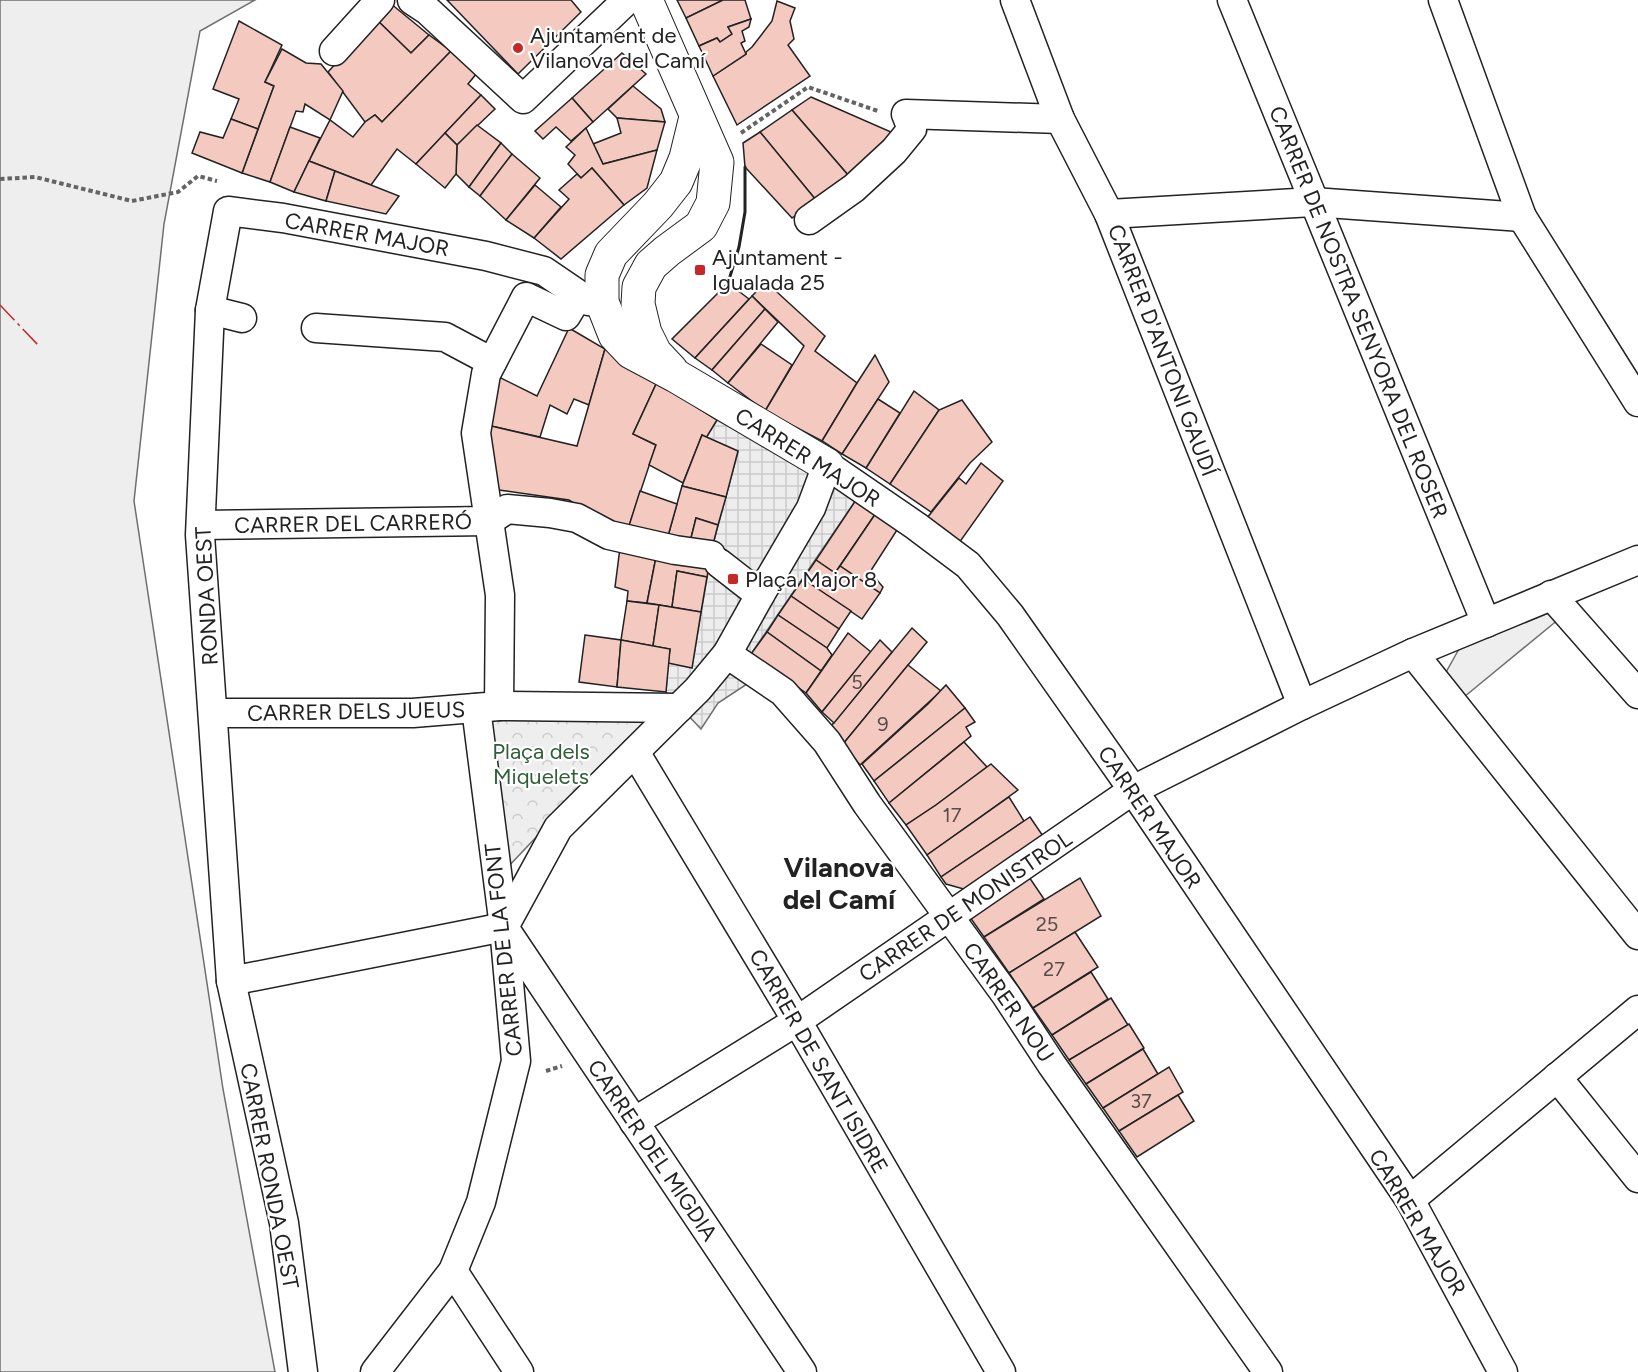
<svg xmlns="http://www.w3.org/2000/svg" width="1638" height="1372" viewBox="0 0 1638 1372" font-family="Figtree,sans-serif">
  <defs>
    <pattern id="park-crowns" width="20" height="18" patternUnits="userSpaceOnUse" patternTransform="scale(1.5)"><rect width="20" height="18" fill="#eee"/><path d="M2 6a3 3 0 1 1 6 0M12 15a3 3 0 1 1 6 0" fill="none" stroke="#ccc"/></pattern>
    <pattern id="plaza-grid" width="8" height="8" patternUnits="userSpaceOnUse" patternTransform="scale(1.5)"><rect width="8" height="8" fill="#ededed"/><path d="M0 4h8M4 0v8" fill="none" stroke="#cbcbcb"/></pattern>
  </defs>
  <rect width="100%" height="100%" fill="#fff"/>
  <g fill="#eee" stroke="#6f6f6f" stroke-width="1.5">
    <path d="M0,0h255l-55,31 -36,193 -30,277 89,588 52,283h-275z"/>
    <path d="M1553,611l6,8 -95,78 -19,-23 14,-25z"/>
  </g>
  <path fill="url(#park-crowns)" stroke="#6f6f6f" stroke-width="1.5" d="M652,715l-145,153 -18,-149z"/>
  <path fill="url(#plaza-grid)" stroke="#6f6f6f" stroke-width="1.5" d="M717,420l141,77 -107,157 -4,30 -29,19 -17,26 -35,-37 2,-29 24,4 20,-119 26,-96 -32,-14z"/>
  <g fill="#f3c9c0" stroke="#222" stroke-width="1.5">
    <path d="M447,0h124l10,12 -63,62z"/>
    <path d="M677,0h46l-37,18z"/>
    <path d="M723,0h22l6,19 -23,8 4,7 -12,8 -3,-4 -18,8 -13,-28z"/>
    <path d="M777,1l18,7 -5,13 4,18 -6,6 22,31 -73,49 -24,-49 33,-22v-2l6,-5 20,-26z"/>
    <path d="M390,3l39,32 -18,18 -35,-34z"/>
    <path d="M376,19l35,34 18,-18 22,16 -69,71 -7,-7 -10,7 -37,-50z"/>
    <path d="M751,19l-2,8 -7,4 3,10 -4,2 5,11 -33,22 -14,-30 18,-8 3,4 12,-8 -4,-7z"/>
    <path d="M239,21l43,24 -17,37 9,4 -16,43 -27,-10 8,-20 -26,-10z"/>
    <path d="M282,49l24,14 15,1 22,27 -13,29 -25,-16 -2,8 -7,-1 -26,71 -28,-9 32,-87 -9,-4z"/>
    <path d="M451,51l26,22 -9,11 13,11 -65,69 -19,-15 -26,36 -62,-24 21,-41 23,17 12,-15 10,-7 7,7z"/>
    <path d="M622,53l24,21 -53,48 -21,-24z"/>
    <path d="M633,86l28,23 4,13 -48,-4 -9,-9z"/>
    <path d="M481,95l14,14 -38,36 -12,-12z"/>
    <path d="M811,97l80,35 3,9 -46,34 -56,-65z"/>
    <path d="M572,98l21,24 -22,19 -15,-14 -13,12 -8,-8z"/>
    <path d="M792,110l56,65 -32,25 -56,-68z"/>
    <path d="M617,118l48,4 -8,28 -54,14 -10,-20 28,-11z"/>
    <path d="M231,119l27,10 -16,44 -50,-20 8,-21 23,6z"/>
    <path d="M477,125l24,18 -32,44 -13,-13 1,-29z"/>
    <path d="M290,127l30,11 -26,54 -24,-10z"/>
    <path d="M586,128l17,36 54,-14 -10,38 -23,17 -32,-37 -11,10 -13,-14 7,-9 -9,-8z"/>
    <path d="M760,132l56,68 -24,18 -47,-51 -2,-24z"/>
    <path d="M445,133l12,12 -1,29 -11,14 -29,-24z"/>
    <path d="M501,143l11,11 -32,42 -11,-9z"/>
    <path d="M512,154l28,24 -34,42 -26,-24z"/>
    <path d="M309,161l26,10 -9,30 -32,-9z"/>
    <path d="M592,168l32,37 -63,54 -27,-21 35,-39 -10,-9 18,-16 4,4z"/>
    <path d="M335,171l36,14 28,11 -13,18 -60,-13z"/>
    <path d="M535,185l26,22 -27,31 -28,-18z"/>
    <path d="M766,282l59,54 -10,15 42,32 -35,58 -57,-30 39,-65 -52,-50z"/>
    <path d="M728,283l21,16 -54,59 -23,-19z"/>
    <path d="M752,296l13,13 -53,61 -17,-12z"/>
    <path d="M765,309l13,13 -50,61 -16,-13z"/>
    <path d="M569,328l36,21 -16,56 -15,-6 -7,15 -17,-9 -10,32 -53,-12 10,-49 40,20z"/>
    <path d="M761,344l31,21 -27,46 -37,-28z"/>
    <path d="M605,349l52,33 -24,52 23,11 -28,84 -21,-5 -38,-24 -70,-10 -15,-59 3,-6 90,21z"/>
    <path d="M875,355l14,27 -47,72 -20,-13 35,-58z"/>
    <path d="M657,382l60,38 -11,18 -4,-3 -19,48 -34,-18 7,-20 -23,-11z"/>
    <path d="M914,391l25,19 -49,74 -24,-16z"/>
    <path d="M878,399l22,14 -34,55 -24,-14z"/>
    <path d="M962,400l30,42 -22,21 -39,49 -41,-28 49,-74z"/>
    <path d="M702,435l36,16 -12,46 -44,-11z"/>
    <path d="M981,463l22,18 -44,62 -32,-25 32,-40 7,6z"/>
    <path d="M682,486l44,11 -8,28 -22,-7 -6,24 -22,-6z"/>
    <path d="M640,491l37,13 -9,32 -40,-7z"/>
    <path d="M858,497l20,13 -43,63 -19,-13z"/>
    <path d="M878,510l21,17 -29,45 13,15 -3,6 -40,-27z"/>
    <path d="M696,518l22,7 -6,23 -22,-6z"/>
    <path d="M621,540l36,12 -10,51 -20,-2 1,-10 -13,-4z"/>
    <path d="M657,552l53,7 -3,18 -30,-6 -5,36 -25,-4z"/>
    <path d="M816,560l19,13 5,-7 40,27 -18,26 -59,-40z"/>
    <path d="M677,571l30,6 -6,35 -29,-5z"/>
    <path d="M803,579l48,32 -12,18 -48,-33z"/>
    <path d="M791,596l48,33 -12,19 -49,-33z"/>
    <path d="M627,601l32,4 -6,41 -32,-6z"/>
    <path d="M659,605l42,7 -9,56 -24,-5 2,-14 -17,-3z"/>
    <path d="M778,615l49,33 5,7 -11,16 -54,-39z"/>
    <path d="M912,628l15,14 -84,102 -12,-18z"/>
    <path d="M767,632l54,39 -15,22 -55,-39z"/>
    <path d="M848,633l23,19 -49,60 -16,-19z"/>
    <path d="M585,635l36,5 -4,47 -38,-5z"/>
    <path d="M621,640l49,9 -4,43 -49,-5z"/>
    <path d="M880,640l12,12 -58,71 -12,-11z"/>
    <path d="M908,665l33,26 -81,74 -17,-21z"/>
    <path d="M946,685l19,23 -91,73 -12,-17 66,-60z"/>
    <path d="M965,708l10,14 -9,5 5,9 -82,67 -15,-22z"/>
    <path d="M964,742l23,25 -51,38 -30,20 -17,-22z"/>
    <path d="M991,764l27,26 -91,65 -21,-30 30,-20z"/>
    <path d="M1009,797l15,24 -83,56 -14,-22z"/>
    <path d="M1030,817l15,22 -78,51 -21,-6 -5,-7z"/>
    <path d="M1027,874l17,25 -60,38 -17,-24z"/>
    <path d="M1080,878l21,38 -92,57 -25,-36z"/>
    <path d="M1075,932l23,35 -65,41 -24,-35z"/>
    <path d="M1091,972l17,27 -56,36 -19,-27z"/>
    <path d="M1111,998l17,27 -59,35 -17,-25z"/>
    <path d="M1129,1024l15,24 -58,36 -17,-24z"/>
    <path d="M1143,1049l15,25 -55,34 -17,-24z"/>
    <path d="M1169,1067l14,25 -64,39 -16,-23z"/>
    <path d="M1178,1095l16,26 -57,36 -18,-26z"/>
  </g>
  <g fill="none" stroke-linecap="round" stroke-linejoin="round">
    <defs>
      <g id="street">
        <path d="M412,0l15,10 96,89 104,-99"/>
        <path d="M1015,0l45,119 49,95 193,491"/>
        <path d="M1232,0l254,623"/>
        <path d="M1443,0l79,217 116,185"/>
        <path d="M334,51l46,-51"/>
        <path d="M1109,214l204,-12 209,15"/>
        <path d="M809,220l45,-32 40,-37 18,-22 -6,-15 154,5"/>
        <path d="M210,310l32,8"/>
        <path d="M316,328l129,9 47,25"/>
        <path d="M201,525l288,-4 18,-12 43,4 27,5 32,17 66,15 36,5"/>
        <path d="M719,563l41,32"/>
        <path d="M1551,595l87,99"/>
        <path d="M1413,653l225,282"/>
        <path d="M727,654l56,38 44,50 40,62 139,191 46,70 216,307"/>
        <path d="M499,706l1,-111 -24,-162 10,-59 40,-77 40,19 12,-20"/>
        <path d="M213,713h200l86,-7 180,2"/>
        <path d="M635,752l162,269 204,351"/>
        <path d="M504,927l54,-99 140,-139 29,-35 33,-59 51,-87 16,-43 89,61 52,39 42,50 123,175 277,410 93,172"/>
        <path d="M505,929l297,443"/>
        <path d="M231,981l273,-54"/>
        <path d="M1557,1077l81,101"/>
        <path d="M634,1122l163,-101 336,-231 169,-85 111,-52 225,-93"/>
        <path d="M1410,1200l228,-190"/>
        <path d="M453,1271l66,101"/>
        <path d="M303,1372l-19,-149 -53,-242 -31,-446 10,-225 18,-99 55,7 203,38 58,15 44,30 14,1"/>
        <path d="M375,1372l78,-101 28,-69 35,-141 -12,-134 -28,-219"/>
      </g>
      <g id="secondary">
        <path d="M646,0l71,162 -4,41 -12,23 -34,25 -16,14 -12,22 -1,17 7,29 10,20 16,17"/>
        <path d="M696,117l-10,41 -10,24 -18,23 -47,49 -9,21v27l13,33 16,17 45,24 151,89"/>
      </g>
    </defs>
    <use href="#street" stroke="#222" stroke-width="31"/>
    <use href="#secondary" stroke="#222" stroke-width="35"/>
    <g stroke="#646464" stroke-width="4" stroke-dasharray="4.5 3" stroke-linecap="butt">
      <path d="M741,133l67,-46 70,24"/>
      <path d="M0,179l35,-2 97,24 46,-9 20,-16 19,5"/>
      <path d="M546,1071l16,-5"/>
    </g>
    <use href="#street" stroke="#fff" stroke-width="28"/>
    <use href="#secondary" stroke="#fff" stroke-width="33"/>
    <path stroke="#222" stroke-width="3" d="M728,283l11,-36 6,-35v-45"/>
    <path stroke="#c62828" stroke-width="1.5" stroke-dasharray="21 4.5 3 4.5" stroke-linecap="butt" d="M0,305l39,41"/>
  </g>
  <g fill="#c62828" stroke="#fff" stroke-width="2">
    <circle cx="518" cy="48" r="6"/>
    <rect x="694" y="264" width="12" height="12" rx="3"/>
    <rect x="727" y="573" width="12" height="12" rx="3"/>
  </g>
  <g text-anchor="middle" stroke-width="4.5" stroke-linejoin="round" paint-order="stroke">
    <g font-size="20" fill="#564c4a">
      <text x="857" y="689">5</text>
      <text x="883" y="731">9</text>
      <text x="952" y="822">17</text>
      <text x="1047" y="931">25</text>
      <text x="1054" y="976">27</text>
      <text x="1141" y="1108">37</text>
    </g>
    <g font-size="22" fill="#222" stroke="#fff" text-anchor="start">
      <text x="530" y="43">Ajuntament de<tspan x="530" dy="25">Vilanova del Camí</tspan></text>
      <text x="712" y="265">Ajuntament -<tspan x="712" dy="25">Igualada 25</tspan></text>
      <text x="745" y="587">Plaça Major 8</text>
    </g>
    <g font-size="22" fill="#222" stroke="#fff">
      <text transform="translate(367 234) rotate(10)" y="8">CARRER MAJOR</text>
      <text transform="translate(1359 312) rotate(68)" y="8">CARRER DE NOSTRA SENYORA DEL ROSER</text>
      <text transform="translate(1163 350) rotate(69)" y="8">CARRER D'ANTONI GAUDÍ</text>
      <text transform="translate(808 457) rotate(32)" y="8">CARRER MAJOR</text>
      <text transform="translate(353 523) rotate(-1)" y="8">CARRER DEL CARRERÓ</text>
      <text transform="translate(206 596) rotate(-93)" y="8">RONDA OEST</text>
      <text transform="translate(356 711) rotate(-1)" y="8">CARRER DELS JUEUS</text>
      <text transform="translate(1150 817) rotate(56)" y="8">CARRER MAJOR</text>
      <text transform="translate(965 906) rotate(-34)" y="8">CARRER DE MONISTROL</text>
      <text transform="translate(503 950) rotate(-96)" y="8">CARRER DE LA FONT</text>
      <text transform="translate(1009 1002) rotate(55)" y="8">CARRER NOU</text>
      <text transform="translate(819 1061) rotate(60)" y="8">CARRER DE SANT ISIDRE</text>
      <text transform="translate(653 1150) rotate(56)" y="8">CARRER DEL MIGDIA</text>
      <text transform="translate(270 1176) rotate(79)" y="8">CARRER RONDA OEST</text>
      <text transform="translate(1418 1222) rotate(59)" y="8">CARRER MAJOR</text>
    </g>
    <g font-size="22" fill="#2f5e38" stroke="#fff">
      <text x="541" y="759">Plaça dels<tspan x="541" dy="25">Miquelets</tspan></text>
    </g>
    <g font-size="28" font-weight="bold" fill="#222" stroke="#fff">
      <text x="839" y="877">Vilanova<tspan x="839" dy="32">del Camí</tspan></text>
    </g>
  </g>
</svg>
